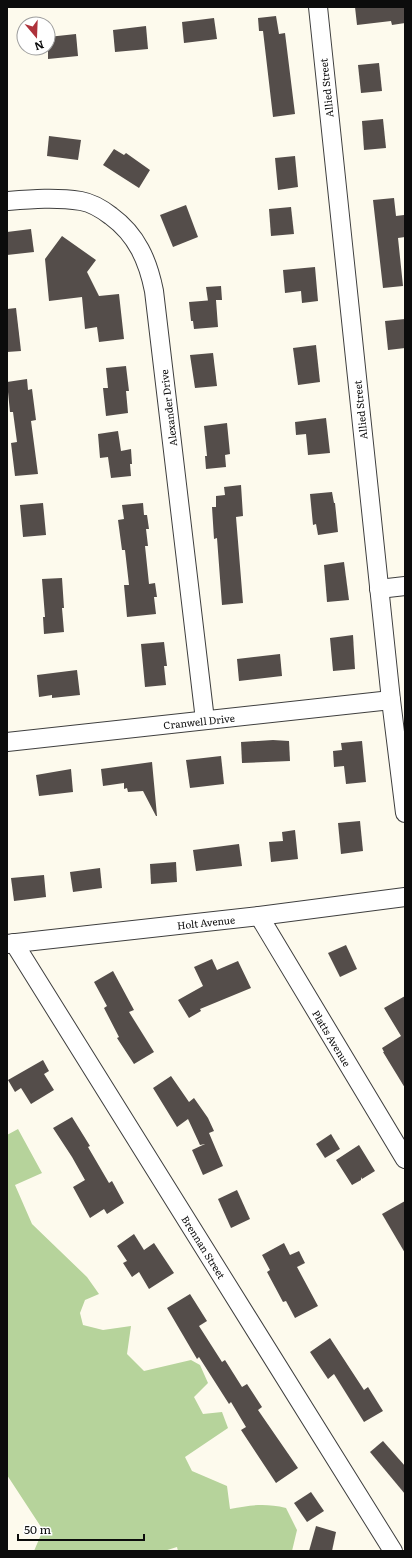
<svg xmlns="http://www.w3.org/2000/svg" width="412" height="1558" viewBox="0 0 412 1558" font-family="Literata,serif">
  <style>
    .forest { fill: #b6d39b }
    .building { fill: #544d4a }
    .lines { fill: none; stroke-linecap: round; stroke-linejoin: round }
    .minor-casing { stroke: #3f3f3f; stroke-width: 20 }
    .minor { stroke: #fff; stroke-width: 18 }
    .labels { text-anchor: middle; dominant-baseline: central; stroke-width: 4; stroke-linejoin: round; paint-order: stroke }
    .street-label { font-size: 10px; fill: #0c0c0c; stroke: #fff }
  </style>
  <rect width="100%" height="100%" fill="#fdfaed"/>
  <path class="forest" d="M18,1129L42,1173L15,1185L32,1224L87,1277L99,1294L85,1300L80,1313L83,1325L103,1330L131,1326L127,1354L144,1371L191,1360L200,1365L208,1383L194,1397L203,1414L222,1412L228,1428L185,1457L192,1471L227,1486L230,1509C251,1505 265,1503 286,1508L297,1530L292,1551H178L177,1547L164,1551H34L43,1530L7,1475V1135Z"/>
  <g class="building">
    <path d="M355,7H405V23L392,25L391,21L357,25Z"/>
    <path d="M276,16L279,34L285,33L295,114L273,117L263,31H259L258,18Z"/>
    <path d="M214,18L217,39L184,43L182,22Z"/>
    <path d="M146,26L148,49L115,52L113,30Z"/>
    <path d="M76,34L78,56L48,59V37Z"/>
    <path d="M379,63L382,91L361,93L358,65Z"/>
    <path d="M383,119L386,148L364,150L362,121Z"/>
    <path d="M49,136L81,140L78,160L47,156Z"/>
    <path d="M114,149L124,155L126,153L150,170L139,188L103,165Z"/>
    <path d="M295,156L298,187L278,190L275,158Z"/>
    <path d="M394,198L396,216L404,215L405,237L398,238L403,286L383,288L373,200Z"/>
    <path d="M186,205L198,237L173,247L160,215Z"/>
    <path d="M291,207L294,234L271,236L269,209Z"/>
    <path d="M31,229L34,252L7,255V232Z"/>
    <path d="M62,236L96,260L87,272L99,296L119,294L124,339L99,342L97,327L85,329L82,297L49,301L45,259Z"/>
    <path d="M315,267L318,301L302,303L301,291L285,293L283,270Z"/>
    <path d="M221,286L222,300H216L218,327L194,329L193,321H191L189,302L214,300L208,301L206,287Z"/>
    <path d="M16,308L21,351L7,352V309Z"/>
    <path d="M405,319V348L388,350L385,321Z"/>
    <path d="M316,345L320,382L298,385L293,348Z"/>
    <path d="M213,353L217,386L195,388L190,355Z"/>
    <path d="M126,366L129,391H126L128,413L106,416L103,388H108L106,368Z"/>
    <path d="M27,379L28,390L32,389L36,420L31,421L38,474L15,476L11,443L17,442L13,412H10L7,382Z"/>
    <path d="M326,418L330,453L308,455L306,434L296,435L295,422Z"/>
    <path d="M227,423L230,454L225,455L226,467L206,469L205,456H207L204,426Z"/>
    <path d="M118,431L121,451L131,449L132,464H130L131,476L111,478L108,457L100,458L98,434Z"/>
    <path d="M241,485L243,516L236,517L243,603L222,605L217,538L214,539L212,507H216V496L225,495L224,487Z"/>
    <path d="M332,492L334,503H335L338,532L318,535L316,524L313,525L310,494Z"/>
    <path d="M43,503L46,535L23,537L20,505Z"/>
    <path d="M143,503L144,515H147L149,529H146L148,546H145L149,584L155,583L157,597H154L156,614L127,617L124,585H129L125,550H122L118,520L124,519L122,505Z"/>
    <path d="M344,562L349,600L327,602L324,565Z"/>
    <path d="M62,578L64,608H62L64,632L44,634L43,617H45L42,579Z"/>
    <path d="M353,635L355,669L333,671L330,638Z"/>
    <path d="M164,642L167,666H164L166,685L145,687L141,644Z"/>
    <path d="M280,654L282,676L239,681L237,659Z"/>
    <path d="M77,670L80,695L52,698V695L39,697L37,675Z"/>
    <path d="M273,740L289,741L290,761L242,763L241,742Z"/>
    <path d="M362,741L366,782L346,784L344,766L334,767L333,751L342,750L341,743Z"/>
    <path d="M221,756L224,784L190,788L186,760Z"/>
    <path d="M152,762L157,816H156L143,791L128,792L127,788L124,789V783L103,786L101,769Z"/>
    <path d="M71,769L73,792L39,796L36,775Z"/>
    <path d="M360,821L363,851L341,854L338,823Z"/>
    <path d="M295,830L298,859L271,862L269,842L283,841L282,832Z"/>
    <path d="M239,844L242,866L196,871L193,850Z"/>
    <path d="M176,862L177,882L151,884L150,864Z"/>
    <path d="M100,868L102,888L73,892L70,872Z"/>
    <path d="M44,875L46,897L14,901L11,878Z"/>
    <path d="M346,945L357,969L340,977L328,953Z"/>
    <path d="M212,959L217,970L238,961L251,988L200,1009L201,1011L189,1018L178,1000L203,986L194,967Z"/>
    <path d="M113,971L134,1010L129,1012L154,1052L134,1064L117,1038L119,1037L104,1008L107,1006L94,982Z"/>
    <path d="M405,996V1088L383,1052H384L382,1048L401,1036L384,1008Z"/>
    <path d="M43,1060L49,1071L44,1074L54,1090L31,1104L21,1088L15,1092L8,1080Z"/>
    <path d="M171,1076L189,1102L194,1098L208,1118L214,1131L209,1133L223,1166L203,1175L192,1150L205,1144L200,1145L188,1119L177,1127L153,1088Z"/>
    <path d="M72,1117L90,1146L88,1147L109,1183L112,1181L124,1203L107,1214L104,1209L90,1218L73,1187L85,1180L72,1157L53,1128Z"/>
    <path d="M331,1134L340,1149L325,1158L316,1144Z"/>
    <path d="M359,1145L375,1171L362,1179L361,1177V1180L352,1185L336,1160Z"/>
    <path d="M237,1190L250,1219L231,1228L218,1199Z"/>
    <path d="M405,1201V1253L382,1214Z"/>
    <path d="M134,1234L144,1250L154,1243L174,1273L149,1289L139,1272L132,1277L123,1263L127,1261L117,1246Z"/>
    <path d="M284,1243L290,1255L299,1251L305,1263L297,1267L318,1306L295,1318L286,1301L283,1302L267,1272L270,1270L262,1255Z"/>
    <path d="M190,1294L207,1321L199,1326L222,1362L225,1360L242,1387L247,1384L262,1407L258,1410L298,1468L276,1483L241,1430L246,1427L231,1402L229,1404L199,1357L197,1359L167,1308Z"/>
    <path d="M330,1338L364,1390L368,1387L383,1411L364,1422L334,1374L328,1379L310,1352Z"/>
    <path d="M383,1441L405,1466V1494L370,1452Z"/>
    <path d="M311,1492L324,1511L307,1522L294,1503Z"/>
    <path d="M316,1526L336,1532L332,1551H309Z"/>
  </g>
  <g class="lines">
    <g class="minor-casing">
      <g id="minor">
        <path d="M318,7L391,700L405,813"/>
        <path d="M7,201C32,199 56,197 81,201C92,203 102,209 111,216C137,235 148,261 154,291L205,720"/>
        <path d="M379,589L405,586"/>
        <path d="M7,742L391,700"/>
        <path d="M259,916L405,1159"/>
        <path d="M14,943L393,1551"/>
        <path d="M7,944L259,916L405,897"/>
      </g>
    </g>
    <use href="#minor" class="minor"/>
  </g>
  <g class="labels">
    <g class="street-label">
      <text transform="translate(326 88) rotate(-96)">Allied Street</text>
      <text transform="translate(168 408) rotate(-97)">Alexander Drive</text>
      <text transform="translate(360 410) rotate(-96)">Allied Street</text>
      <text transform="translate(199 721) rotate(-6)">Cranwell Drive</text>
      <text transform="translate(206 922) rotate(-6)">Holt Avenue</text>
      <text transform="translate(332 1038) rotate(59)">Platts Avenue</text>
      <text transform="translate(204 1247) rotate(58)">Brennan Street</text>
    </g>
  </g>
  <rect width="412" height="1558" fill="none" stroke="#0c0c0c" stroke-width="16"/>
  <g transform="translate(36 36) rotate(161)"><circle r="19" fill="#ffffff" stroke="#9e9e9e"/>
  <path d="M0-3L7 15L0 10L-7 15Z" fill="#ae323b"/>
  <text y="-6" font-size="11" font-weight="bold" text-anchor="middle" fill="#0c0c0c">N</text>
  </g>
  <path d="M18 1534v6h126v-6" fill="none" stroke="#0c0c0c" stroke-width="2"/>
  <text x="24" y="1534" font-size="12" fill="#0c0c0c" stroke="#ffffff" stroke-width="3" paint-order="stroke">50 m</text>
</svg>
